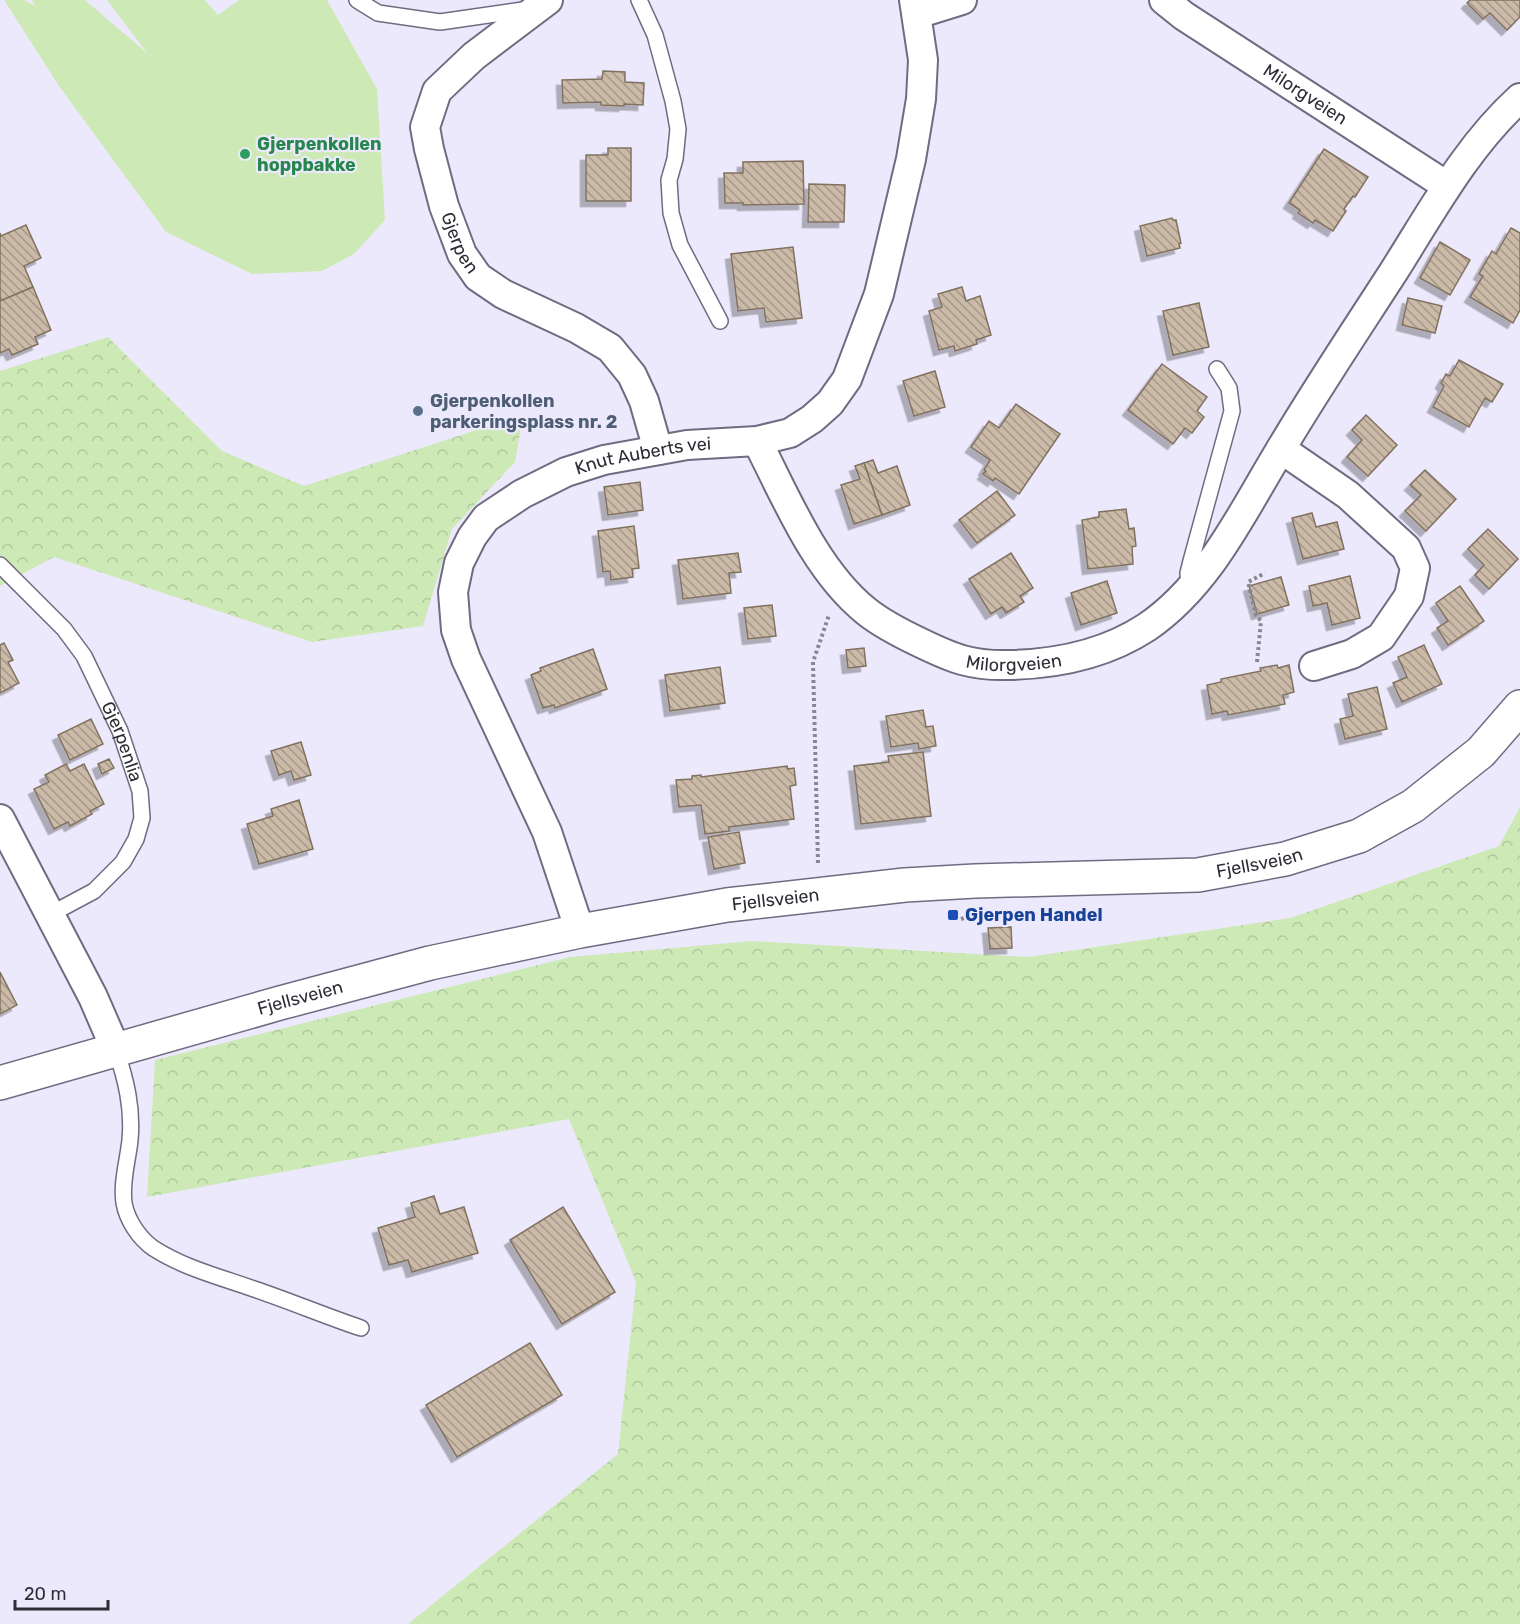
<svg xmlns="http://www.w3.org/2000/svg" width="1520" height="1624" viewBox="0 0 1520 1624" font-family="Rubik,sans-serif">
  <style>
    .forest { fill: url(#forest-crowns) }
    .garden { fill: #cde9b6 }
    .building { fill: url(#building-back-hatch); stroke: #817260; stroke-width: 1.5; filter: url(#shadow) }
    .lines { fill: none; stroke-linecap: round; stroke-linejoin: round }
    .lane-casing { stroke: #706b80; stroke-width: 18 }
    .street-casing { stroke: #706b80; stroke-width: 32 }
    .secondary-casing { stroke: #706b80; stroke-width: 36 }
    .path { stroke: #898694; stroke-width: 4; stroke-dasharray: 3 3; stroke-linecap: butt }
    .lane { stroke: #fff; stroke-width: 15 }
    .street { stroke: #fff; stroke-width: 28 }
    .secondary { stroke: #fff; stroke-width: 33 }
    .leisure-dot { fill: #2e9e5b; stroke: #ede9fc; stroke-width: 2 }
    .service-dot { fill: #5c6f8a; stroke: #ede9fc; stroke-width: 2 }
    .transit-dot { fill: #1a4fb4; stroke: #ede9fc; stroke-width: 2 }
    .labels { text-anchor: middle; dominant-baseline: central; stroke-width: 4.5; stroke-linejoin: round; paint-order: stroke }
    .street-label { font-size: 18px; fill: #2e2c35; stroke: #ede9fc }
    .leisure-label { font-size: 18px; font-weight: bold; fill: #27864d; stroke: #ede9fc; text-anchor: start }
    .service-label { font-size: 18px; font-weight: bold; fill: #4e5e75; stroke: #ede9fc; text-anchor: start }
    .transit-label { font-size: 18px; font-weight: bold; fill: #164399; stroke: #ede9fc; text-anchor: start }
  </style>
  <defs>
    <pattern id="forest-crowns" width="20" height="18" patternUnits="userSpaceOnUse" patternTransform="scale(1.5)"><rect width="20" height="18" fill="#cde9b6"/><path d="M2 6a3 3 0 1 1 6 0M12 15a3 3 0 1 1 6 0" fill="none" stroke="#b0c89d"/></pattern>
    <pattern id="building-back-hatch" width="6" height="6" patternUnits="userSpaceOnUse" patternTransform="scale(1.5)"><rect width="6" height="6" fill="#cbbaa7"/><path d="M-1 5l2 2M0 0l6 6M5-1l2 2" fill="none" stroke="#a59789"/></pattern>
    <filter id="shadow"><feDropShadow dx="-5.5" dy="5.5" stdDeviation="0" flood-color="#0004"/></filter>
  </defs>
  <rect width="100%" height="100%" fill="#ede9fc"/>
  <g class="forest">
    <path d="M108,337L222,451L304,486L523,415L515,462L452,529L423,626L312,642L54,557L0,586V371Z"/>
    <path d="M1520,807V1624H408L618,1454L636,1282L569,1119L147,1197L155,1060L570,957L753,941L1028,957L1290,918L1499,846Z"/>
  </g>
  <path class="garden" d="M4,0H24L35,6L32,0H85L148,54L107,0H205L218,15L239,0H327L377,89L385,220L354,254L322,271L252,274L166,232L59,86Z"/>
  <g class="building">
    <path d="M1470,0H1520V17L1507,30L1490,13L1483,19L1467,3Z"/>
    <path d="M603,71L625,72V82L644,83L643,105L624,104V106L601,105V102L563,103L562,80L602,79Z"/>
    <path d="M608,148H631V201H586V155H608Z"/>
    <path d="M1324,149L1368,177L1355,197L1353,196L1344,209L1346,211L1333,231L1315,220L1313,223L1298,213L1300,210L1289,203Z"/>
    <path d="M803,161L804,204L743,205V203H725L724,173H743V162Z"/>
    <path d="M809,184L845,185L844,222H808Z"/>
    <path d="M1172,218L1173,220H1176L1181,243L1179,244L1180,248L1147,256L1140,226Z"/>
    <path d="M26,225L41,258L24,266L33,287L0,301V233L1,236Z"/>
    <path d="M1511,228L1520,233V310L1513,323L1470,297L1483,276L1479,274L1492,251L1496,254Z"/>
    <path d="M1440,242L1470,260L1450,295L1420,278Z"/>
    <path d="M793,247L802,318L766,322L764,308L738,311L731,254Z"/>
    <path d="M33,287L51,330L35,337L38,344L12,355L9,349L0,353V301Z"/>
    <path d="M962,287L966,301L980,296L991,335L976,340L977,344L955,351L954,346L939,350L929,311L942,307L938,294Z"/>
    <path d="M1408,298L1442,306L1435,333L1402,325Z"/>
    <path d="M1199,303L1209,347L1173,355L1163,311Z"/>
    <path d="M1459,360L1503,384L1492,402L1485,398L1469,427L1433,407L1444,386L1441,383L1446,374L1450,376Z"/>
    <path d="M1162,364L1207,397L1197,411L1204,417L1192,433L1185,428L1173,444L1128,410Z"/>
    <path d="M935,371L945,407L914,416L903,381Z"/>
    <path d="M1016,404L1060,434L1019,494L995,478L993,481L983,474L986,471L984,470L990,460L971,447L989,421L999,428Z"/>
    <path d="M1366,415L1397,445L1368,476L1347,457L1362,440L1352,430Z"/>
    <path d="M873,460L878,473L897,466L910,505L882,515L864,463Z"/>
    <path d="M864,463L882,515L854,524L841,485L860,479L855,466Z"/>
    <path d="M1425,470L1456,499L1426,531L1405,511L1421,495L1410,485Z"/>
    <path d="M640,482L643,510L608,515L604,487Z"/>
    <path d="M997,491L1015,515L977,543L959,520Z"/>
    <path d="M1126,509L1129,529L1134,528L1136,546L1132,547L1133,564L1088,569L1082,520L1099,517V512Z"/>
    <path d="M1312,513L1316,527L1337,522L1344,549L1303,559L1292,518Z"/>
    <path d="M634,526L639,568L632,569L633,577L611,580L610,571L603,572L598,531Z"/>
    <path d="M1488,529L1518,559L1489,589L1475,575L1484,565L1468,549Z"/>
    <path d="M738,553L741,572L729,573L731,593L683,599L678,560Z"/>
    <path d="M1011,553L1033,588L1020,596L1024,602L1006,613L1002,607L991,614L969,579Z"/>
    <path d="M1350,576L1360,618L1332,625L1327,603L1313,606L1309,586Z"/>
    <path d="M1281,577L1289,605L1257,614L1249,586Z"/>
    <path d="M1107,581L1117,613L1081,625L1071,593Z"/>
    <path d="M1460,586L1484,621L1448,645L1437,628L1448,621L1436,603Z"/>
    <path d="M772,605L776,636L748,639L744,608Z"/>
    <path d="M4,643L13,660L8,662L19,683L0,693V645Z"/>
    <path d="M1424,645L1442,684L1402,702L1393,683L1407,677L1398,657Z"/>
    <path d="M864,648L866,666L848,668L846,650Z"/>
    <path d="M593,649L607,689L555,708L554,705L543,708L531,675L541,671L540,668Z"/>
    <path d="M1277,665L1278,668L1289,665L1294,692L1283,695L1285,704L1228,715L1227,711L1212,714L1207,685L1221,682V679L1261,671L1260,668Z"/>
    <path d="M720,667L725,703L670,711L665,675Z"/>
    <path d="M1377,687L1387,729L1345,739L1340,719L1353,716L1348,694Z"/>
    <path d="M923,710L926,727L933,726L936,746L919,749L918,743L891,747L886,716Z"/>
    <path d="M91,719L103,744L70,760L58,735Z"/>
    <path d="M301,742L311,775L294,780L291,771L279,775L271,751Z"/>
    <path d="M923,752L931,816L861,824L854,766L889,762L888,756Z"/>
    <path d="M109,759L114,768L102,774L98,764Z"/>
    <path d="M66,764L70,771L84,764L104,804L90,811L92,814L70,826L68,822L54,829L34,789L49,782L45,775Z"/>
    <path d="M787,766L788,769L794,768L796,785L790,786L794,819L729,827V831L705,834L701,805L679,807L676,780L692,779V776L701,775V777Z"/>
    <path d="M299,800L313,849L259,864L247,824L273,816L271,809Z"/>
    <path d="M739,832L745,863L714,869L708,837Z"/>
    <path d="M1011,927L1012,948L990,949L988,928Z"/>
    <path d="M0,972L17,1005L0,1014Z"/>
    <path d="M434,1196L440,1214L464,1207L478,1253L412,1272L408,1260L389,1265L378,1228L415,1217L411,1203Z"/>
    <path d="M563,1207L615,1292L562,1324L510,1240Z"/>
    <path d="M530,1343L562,1395L457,1457L426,1405Z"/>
  </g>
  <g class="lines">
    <g class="lane-casing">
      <g id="lane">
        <path d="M357,0L378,13L440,22L530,9"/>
        <path d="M639,0L655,35L673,101L678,129L675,159L669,180L671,213L680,245L720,321"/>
        <path id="s1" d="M0,565L64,629L84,656L120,731L140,791L142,818L136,839L123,862L94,891L51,914"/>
        <path d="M1189,587L1188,573L1191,561L1232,411L1229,388L1217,369"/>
        <path d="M116,1050C126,1080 133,1108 130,1140C128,1160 121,1182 124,1203C127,1220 139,1238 153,1248C184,1268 220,1277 254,1289C290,1301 325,1316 361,1328"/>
      </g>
    </g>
    <g class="street-casing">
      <g id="street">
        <path id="s2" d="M548,0L474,56L437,91L425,127L429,149L444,206L462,254L478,277L503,294L576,328L610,348L632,375L644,401L658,450"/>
        <path id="s3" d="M1164,0L1184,16L1447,186"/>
        <path d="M917,14L962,0"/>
        <path id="s4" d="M757,441C786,497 815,570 866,611C882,624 902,634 921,643C954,659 972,666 1009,665C1058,664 1106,654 1147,627C1207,586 1240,517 1276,457C1313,394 1354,333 1394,271C1432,211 1467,146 1520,98"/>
        <path d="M1281,449L1348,495L1406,548L1415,568L1409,596L1381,637L1352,654L1314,666"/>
        <path d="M0,819L93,997L116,1050"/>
        <path id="s5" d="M580,931L547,832L466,659L456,630L453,592L459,563L472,537L486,518L522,494L566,472L604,460L687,445L757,441L790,433L812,419L830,403L847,379L879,294L911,159L921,99L923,60L914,0"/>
      </g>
    </g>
    <g class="secondary-casing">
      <g id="secondary">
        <path id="s6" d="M0,1083L280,1003L430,963L580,931L727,905L905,885L975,881L1198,875L1285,859L1359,836L1413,806L1481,752L1520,707"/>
      </g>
    </g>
    <g class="path">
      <path d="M1257,662L1261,621L1256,615L1248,582L1265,573"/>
      <path d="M818,863L813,662L829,615"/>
      <path d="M961,919L974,915"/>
    </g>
    <use href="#lane" class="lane"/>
    <use href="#street" class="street"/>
    <use href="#secondary" class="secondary"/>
  </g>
  <circle class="leisure-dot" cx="245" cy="154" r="6"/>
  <circle class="service-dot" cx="418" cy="411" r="6"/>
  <rect class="transit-dot" x="947" y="909" width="12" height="12" rx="3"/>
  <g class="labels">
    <g class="street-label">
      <text stroke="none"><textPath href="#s3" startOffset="170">Milorgveien</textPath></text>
      <text stroke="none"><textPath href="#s2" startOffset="303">Gjerpen</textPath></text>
      <text stroke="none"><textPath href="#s5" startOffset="618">Knut Auberts vei</textPath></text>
      <text stroke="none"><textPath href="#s4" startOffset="364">Milorgveien</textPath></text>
      <text stroke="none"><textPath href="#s1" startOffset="218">Gjerpenlia</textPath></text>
      <text stroke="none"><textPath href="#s6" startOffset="1284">Fjellsveien</textPath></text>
      <text stroke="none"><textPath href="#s6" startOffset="798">Fjellsveien</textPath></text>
      <text stroke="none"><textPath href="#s6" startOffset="312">Fjellsveien</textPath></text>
    </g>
    <g class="leisure-label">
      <text x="257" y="144">Gjerpenkollen<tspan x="257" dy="21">hoppbakke</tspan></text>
    </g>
    <g class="service-label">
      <text x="430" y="401">Gjerpenkollen<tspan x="430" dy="21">parkeringsplass nr. 2</tspan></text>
    </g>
    <g class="transit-label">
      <text x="965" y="915">Gjerpen Handel</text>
    </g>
  </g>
  <path d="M15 1600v9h93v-9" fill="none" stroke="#2e2c35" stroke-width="3"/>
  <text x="24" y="1600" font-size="18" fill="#2e2c35" stroke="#ede9fc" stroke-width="4.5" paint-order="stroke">20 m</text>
</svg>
